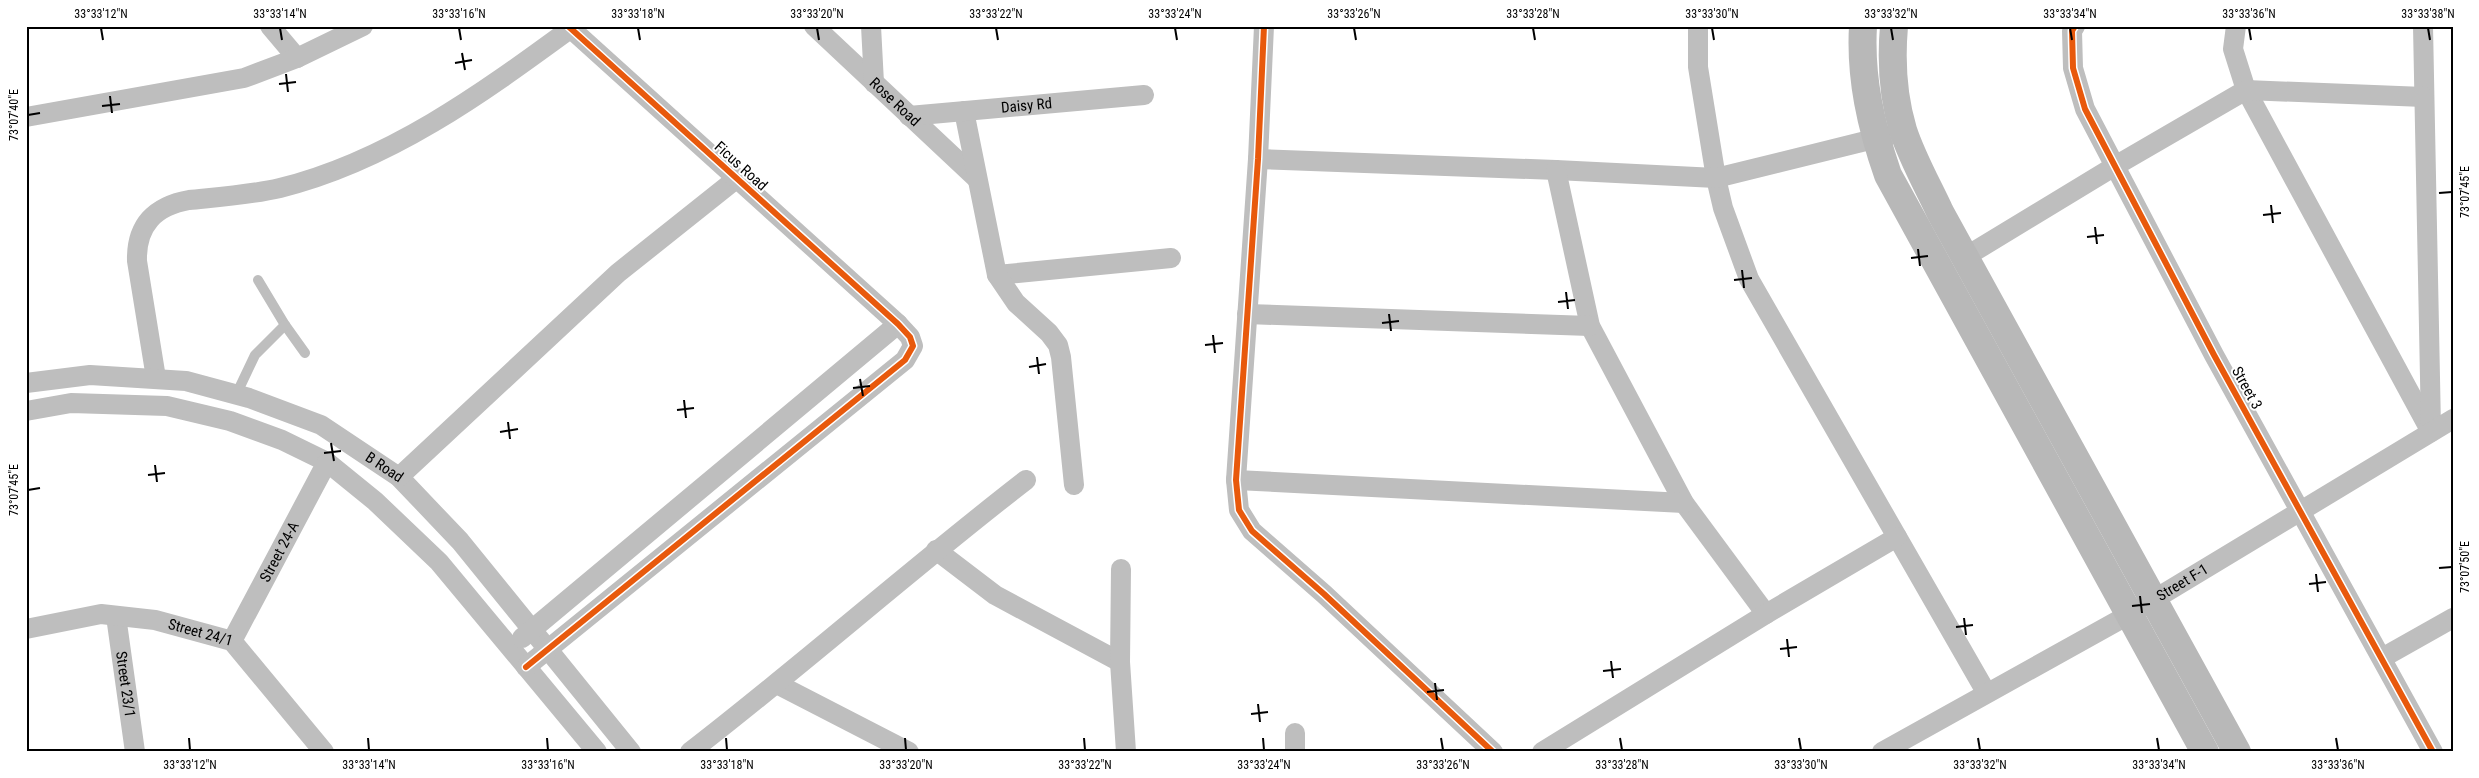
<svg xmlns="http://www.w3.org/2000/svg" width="2479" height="778" viewBox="0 0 2479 778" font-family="'Roboto Condensed',sans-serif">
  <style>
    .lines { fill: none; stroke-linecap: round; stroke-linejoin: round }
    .lane { stroke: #bebebe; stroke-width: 10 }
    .street { stroke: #bebebe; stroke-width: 20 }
    .secondary { stroke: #b8b8b8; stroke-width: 28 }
    .cycleway-casing { stroke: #fff; stroke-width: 9 }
    .cycleway { stroke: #e8590c; stroke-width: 6 }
    .ticks { fill: none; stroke: #000; stroke-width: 2 }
    .labels { text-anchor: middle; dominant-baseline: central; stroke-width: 4; stroke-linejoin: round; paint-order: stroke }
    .street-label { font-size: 15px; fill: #000; stroke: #fff }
    .neatline { fill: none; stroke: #000; stroke-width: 2 }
    .ticks-label { font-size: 12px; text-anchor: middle; fill: #000 }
  </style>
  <rect width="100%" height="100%" fill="#fff"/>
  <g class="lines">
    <g class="lane">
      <path d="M258,280L285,325L305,353"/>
      <path d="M236,395L255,355L285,325"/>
    </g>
    <g class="street">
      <path d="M270,26L297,58"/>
      <path id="s1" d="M814,26L976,178"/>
      <path d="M871,26L874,83"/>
      <path d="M1264,26L1258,159L1236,480L1239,510L1252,531L1324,594L1493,752"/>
      <path d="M1698,26V67L1716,178L1723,208L1749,279L1986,692"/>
      <path d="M2075,26L2072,31L2073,68L2085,109L2214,355L2433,752"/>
      <path d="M2236,26L2233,49L2246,90L2431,432"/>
      <path d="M2423,26L2431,428"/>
      <path d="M964,111L997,275L1171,258"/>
      <path id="s2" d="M909,116L1144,95"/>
      <path d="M26,117L244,78L297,58L363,26"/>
      <path d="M1258,159L1556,170L1716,178L1890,135"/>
      <path d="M1556,170L1590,326L1684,503L1766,614"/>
      <path d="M1965,257L2115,166L2246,90L2424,97"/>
      <path d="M997,275L1016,303L1049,333L1058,345L1061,357L1074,485"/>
      <path d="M1247,314L1590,326"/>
      <path d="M156,378L137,261C136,225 155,206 189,200C219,197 250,195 280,188C389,161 481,94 570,29"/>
      <path id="s3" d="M26,383L90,375L186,381L249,398L321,425L399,477L460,541L631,752"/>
      <path d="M26,411L71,403L167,406L230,421L282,440L327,462L375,501L439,562L597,752"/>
      <path d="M399,477L618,273L736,179"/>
      <path d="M1236,480L1684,503"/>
      <path d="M936,550L995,595L1120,662"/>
      <path d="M1121,569L1120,662L1126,752"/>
      <path id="s4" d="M116,616L135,752"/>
      <path id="s5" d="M26,629L101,614L155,620L232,641L324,752"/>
      <path d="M522,638L898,324"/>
      <path id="s6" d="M232,641L327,462"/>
      <path d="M2382,658L2453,618"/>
      <path d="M526,667L905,360L913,346L910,337L898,324L568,26"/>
      <path d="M777,684L909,752"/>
      <path d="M1295,733V752"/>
      <path d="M690,752C804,664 912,568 1026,480"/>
      <path d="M1542,752L1766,614L1897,537"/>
      <path id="s7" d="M1882,752L2130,614L2453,419"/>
    </g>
    <g class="secondary">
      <path d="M1863,26C1860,78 1871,126 1888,175L2205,752"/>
      <path d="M1894,26C1891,61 1893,97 1903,130C1912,158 1928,186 1940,212L2237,752"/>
    </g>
    <g class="cycleway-casing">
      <g id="cycleway">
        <path d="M1264,26L1258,159L1236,480L1239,510L1252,531L1324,594L1493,752"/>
        <path d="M2075,26L2072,31L2073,68L2085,109L2214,355L2433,752"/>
        <path d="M526,667L905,360L913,346L910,337L898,324L568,26"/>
      </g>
    </g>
    <use href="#cycleway" class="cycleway"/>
  </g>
  <path class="ticks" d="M101,28L103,40M280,28L282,40M459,28L461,40M638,28L640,40M817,28L819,40M996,28L998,40M1175,28L1177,40M1354,28L1356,40M1533,28L1535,40M1712,28L1714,40M1891,28L1893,40M2070,28L2072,40M2249,28L2251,40M2428,28L2430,40M462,53L465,70M455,63L472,60M286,74L288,92M279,84L296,82M110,96L112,113M102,106L120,104M28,115L40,113M2439,193L2452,192M2271,205L2273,223M2263,215L2281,213M2095,227L2097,244M2087,237L2104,235M1918,249L1920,266M1911,258L1928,256M1742,270L1744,288M1734,280L1752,278M1566,292L1568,309M1558,302L1575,300M1389,314L1391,331M1382,323L1399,321M1213,335L1215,353M1205,345L1223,343M1037,357L1039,374M1029,367L1046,364M860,379L863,396M853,388L870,386M684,400L686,418M677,410L694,408M508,422L510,439M500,432L518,429M331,443L334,461M324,453L341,451M155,465L157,482M148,475L165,473M28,490L40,488M2439,568L2452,567M2316,574L2318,592M2309,584L2326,582M2140,596L2142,613M2132,606L2150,604M1964,618L1966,635M1956,627L1973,625M1787,639L1789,657M1780,649L1797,647M1611,661L1613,678M1603,671L1621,669M1435,683L1437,700M1427,692L1444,690M1258,704L1260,722M1251,714L1268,712M189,738L190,750M368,738L369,750M547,738L548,750M726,738L727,750M905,738L906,750M1084,738L1085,750M1263,738L1264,750M1441,738L1443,750M1620,738L1622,750M1799,738L1801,750M1978,738L1980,750M2157,738L2159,750M2336,738L2338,750"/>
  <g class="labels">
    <g class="street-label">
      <text stroke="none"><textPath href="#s1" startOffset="111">Rose Road</textPath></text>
      <text stroke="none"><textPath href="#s2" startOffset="118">Daisy Rd</textPath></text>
      <text transform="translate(741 166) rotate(42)">Ficus Road</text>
      <text transform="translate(2247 388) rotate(61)">Street 3</text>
      <text stroke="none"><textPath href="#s3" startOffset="379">B Road</textPath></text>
      <text stroke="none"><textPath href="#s6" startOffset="101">Street 24-A</textPath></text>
      <text stroke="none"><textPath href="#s7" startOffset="345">Street F-1</textPath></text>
      <text stroke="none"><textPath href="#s5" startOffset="178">Street 24/1</textPath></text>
      <text stroke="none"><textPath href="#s4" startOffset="69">Street 23/1</textPath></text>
    </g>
  </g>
  <rect width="2479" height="778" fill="none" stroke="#ffffff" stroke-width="55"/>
  <rect x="28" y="28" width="2424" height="722" class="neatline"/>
  <g class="ticks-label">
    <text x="101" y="18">33°33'12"N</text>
    <text x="280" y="18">33°33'14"N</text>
    <text x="459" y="18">33°33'16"N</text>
    <text x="638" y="18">33°33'18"N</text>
    <text x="817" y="18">33°33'20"N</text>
    <text x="996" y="18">33°33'22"N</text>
    <text x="1175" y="18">33°33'24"N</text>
    <text x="1354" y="18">33°33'26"N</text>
    <text x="1533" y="18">33°33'28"N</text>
    <text x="1712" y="18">33°33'30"N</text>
    <text x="1891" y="18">33°33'32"N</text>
    <text x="2070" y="18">33°33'34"N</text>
    <text x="2249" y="18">33°33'36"N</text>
    <text x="2428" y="18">33°33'38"N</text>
    <text transform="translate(14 115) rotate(-90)" y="4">73°07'40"E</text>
    <text transform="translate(2465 192) rotate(-90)" y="4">73°07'45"E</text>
    <text transform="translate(14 490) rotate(-90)" y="4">73°07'45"E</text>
    <text transform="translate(2465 567) rotate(-90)" y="4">73°07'50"E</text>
    <text x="190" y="769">33°33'12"N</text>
    <text x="369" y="769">33°33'14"N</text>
    <text x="548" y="769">33°33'16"N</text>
    <text x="727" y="769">33°33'18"N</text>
    <text x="906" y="769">33°33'20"N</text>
    <text x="1085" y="769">33°33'22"N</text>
    <text x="1264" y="769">33°33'24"N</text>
    <text x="1443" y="769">33°33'26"N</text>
    <text x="1622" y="769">33°33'28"N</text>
    <text x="1801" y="769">33°33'30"N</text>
    <text x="1980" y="769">33°33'32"N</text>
    <text x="2159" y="769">33°33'34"N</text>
    <text x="2338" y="769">33°33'36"N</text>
  </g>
</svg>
